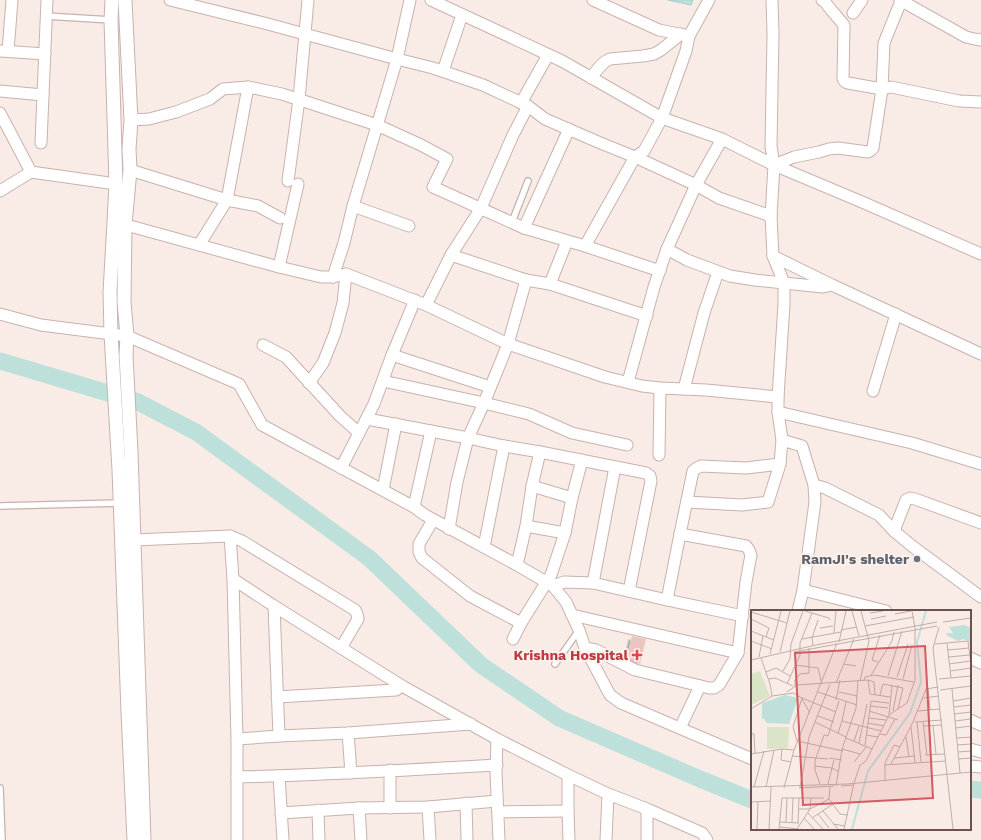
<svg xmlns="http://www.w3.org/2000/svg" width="981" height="840" viewBox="0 0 981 840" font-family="'Work Sans',sans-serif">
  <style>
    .water { fill: #bde0db; stroke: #a5d0ca }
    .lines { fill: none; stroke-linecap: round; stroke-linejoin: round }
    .river { stroke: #bde0db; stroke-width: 17 }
    .building { fill: #ebc6c1; filter: url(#shadow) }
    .service-casing { stroke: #c8b2ad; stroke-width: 8 }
    .minor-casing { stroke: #c8b2ad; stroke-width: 13 }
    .tertiary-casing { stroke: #c8b2ad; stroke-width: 15 }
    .service { stroke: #fff; stroke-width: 5.5 }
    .minor { stroke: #fff; stroke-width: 11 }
    .tertiary { stroke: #fff; stroke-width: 13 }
    .worship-dot { fill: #6b7280; stroke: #fcf1eb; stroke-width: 1.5 }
    .health-dot { fill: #e0444e; stroke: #fcf1eb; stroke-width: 1.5 }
    .labels { text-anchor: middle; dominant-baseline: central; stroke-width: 4; stroke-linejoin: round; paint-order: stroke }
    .worship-label { font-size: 14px; font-weight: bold; fill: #5b616d; stroke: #fcf1eb; text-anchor: end }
    .health-label { font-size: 14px; font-weight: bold; fill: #be3a42; stroke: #fcf1eb; text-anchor: end }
    .inset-river { fill: none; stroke: #bde0db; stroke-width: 2 }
    .inset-road { fill: none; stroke: #c1aea9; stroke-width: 1 }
    .view { fill: #d35b62; fill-opacity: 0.15; stroke: #d35b62; stroke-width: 2 }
    .inset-edge { fill: none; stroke: #6e514e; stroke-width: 2 }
  </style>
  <defs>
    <filter id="shadow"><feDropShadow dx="-3.5" dy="3.5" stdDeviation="0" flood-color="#0004"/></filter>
  </defs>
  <rect width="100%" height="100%" fill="#f9ece6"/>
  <path class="water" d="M668,0H693L691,5Z"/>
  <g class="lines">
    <g class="river">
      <path d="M0,361L138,402L196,432L369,558L481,665L559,718L700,779L752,800"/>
      <path d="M970,789L981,790"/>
    </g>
  </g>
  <path class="building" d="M632,636L646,639L640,664L627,658Z"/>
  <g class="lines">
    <g class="service-casing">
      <g id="service">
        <path d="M46,16L111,20"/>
        <path d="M512,222L528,181"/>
        <path d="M0,506L120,503"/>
        <path d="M555,664L579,630"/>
        <path d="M0,788L2,840"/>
      </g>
    </g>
    <g class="minor-casing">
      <g id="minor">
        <path d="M170,0L264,23L397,59L433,68L483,85L528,106L545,119L598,142L635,157L696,185L719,198L771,216"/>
        <path d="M431,0L562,61L662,118L722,139L774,165L862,202L981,254"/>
        <path d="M593,0L659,30L689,36L709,0"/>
        <path d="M822,0L825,2L832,11L844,25L843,79L845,82L848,83L882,89L891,87L896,88L959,101L981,102"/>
        <path d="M900,0L966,37L979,40L981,39"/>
        <path d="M853,13L862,0"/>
        <path d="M1,51L45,54"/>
        <path d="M8,51L12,0"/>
        <path d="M443,71L462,15"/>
        <path d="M591,78C596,71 602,62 610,59L643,56L654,54L661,50L681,34"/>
        <path d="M0,91L43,95"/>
        <path d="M521,103L548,55"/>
        <path d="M0,113L31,172L116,184"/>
        <path d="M131,120L149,119L176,112L210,99L223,89L248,87L282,94L377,125L421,145L447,159L433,187L524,228L585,246L660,271"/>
        <path d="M41,143L47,0"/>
        <path d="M774,165L794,157L819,152L829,149L838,148L868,152L871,150L873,148L882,89L884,43L901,1"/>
        <path d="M130,170L227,200L258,206L280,218"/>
        <path d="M288,181L299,99L308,0"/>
        <path d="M0,191L31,172"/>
        <path d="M353,206L409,226"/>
        <path d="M119,223L279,267L321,277H333L346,274L426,305L508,344L605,377L642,386L660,388L706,390L778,397"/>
        <path d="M524,228L569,129"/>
        <path d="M199,245L227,200L248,87"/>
        <path d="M585,246L635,157L644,151L662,118L686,51L689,36"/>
        <path d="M667,249L687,260L730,276L755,280L823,287L832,285"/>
        <path d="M451,255L526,280"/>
        <path d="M773,256L832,285L981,354"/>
        <path d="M279,267L298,184"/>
        <path d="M333,277L344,243L353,206L397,59L410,0"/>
        <path d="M550,284L567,241"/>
        <path d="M426,305L451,255L481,208L513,135L528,106"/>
        <path d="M0,314L41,325L127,336L239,384L262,425L414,507L425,515L517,565L553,586L566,602L579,630L585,648L610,695L621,703L752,759"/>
        <path d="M263,345L286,357L340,416L359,433"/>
        <path d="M392,355L490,387"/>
        <path d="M383,381L484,403L529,414L572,433L627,445"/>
        <path d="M628,382L654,287L667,249L696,185L722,139"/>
        <path d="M309,383L323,363L335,333L343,303L346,274"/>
        <path d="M684,389L704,313L718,272"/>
        <path d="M873,391L896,314"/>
        <path d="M778,412L912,443L981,464"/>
        <path d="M367,419L468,438L504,446L540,452L646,473L650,476L651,481L629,591"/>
        <path d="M782,440L802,446L814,485L815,502L803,590L798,611"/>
        <path d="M659,455L660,388"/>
        <path d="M341,468L374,404L392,355L415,300"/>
        <path d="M814,485L825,488L879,515L894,531L912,546L981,597"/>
        <path d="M532,486L572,498"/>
        <path d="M383,490L396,424"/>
        <path d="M687,502L742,505L768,502L780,464L782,440L778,412V397L784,304V283L773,256L771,216L774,165L771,146L773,34L772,0"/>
        <path d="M414,507L431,431"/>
        <path d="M433,520L419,544V552L422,558L470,596L521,623"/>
        <path d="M526,526L565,533"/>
        <path d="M449,529L457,482L468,438L484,403L508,344L526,280L550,284L647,316"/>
        <path d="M894,531L906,500L910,498L915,499L981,523"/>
        <path d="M230,536L233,579L237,739V840"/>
        <path d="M134,540L230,536L242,541L355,610L357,614L358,619L341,648"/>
        <path d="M484,547L504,446"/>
        <path d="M517,565L526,526L532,486L540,452"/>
        <path d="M233,579L274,606L402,686L497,739L568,775L608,794L647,809L702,833L707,840"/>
        <path d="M593,583L615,467"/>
        <path d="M553,586L564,582L593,583L667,600L743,616"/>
        <path d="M803,590L886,611"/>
        <path d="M667,600L680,534L693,471L697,468L701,466L746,468L780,464"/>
        <path d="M274,606L279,736"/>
        <path d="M572,615L738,653"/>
        <path d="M513,639L521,623L551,575L565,533L572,498L582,460"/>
        <path d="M585,648L596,650L635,670L709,688H714L719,685L738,653L746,582L751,555L749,550L746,546L680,534"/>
        <path d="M970,658L981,663"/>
        <path d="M277,697L396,690L402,686"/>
        <path d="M970,720L981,725"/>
        <path d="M680,728L700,686"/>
        <path d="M348,733L351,773"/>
        <path d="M237,739L279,736L348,733L471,724"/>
        <path d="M497,739L496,773L499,840"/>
        <path d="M970,749L981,752"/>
        <path d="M970,766L981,767"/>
        <path d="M568,775V811L569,840"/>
        <path d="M279,776L283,840"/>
        <path d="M237,777C324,775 410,770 497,765"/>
        <path d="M466,803L467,840"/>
        <path d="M428,807L430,840"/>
        <path d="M359,808L361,840"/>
        <path d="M390,808V770"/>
        <path d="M647,809V840"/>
        <path d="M318,810L319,840"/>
        <path d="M498,812L568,811"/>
        <path d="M281,813L359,808L428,807L497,801"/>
        <path d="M606,840L608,794"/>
      </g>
    </g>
    <g class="tertiary-casing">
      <g id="tertiary">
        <path d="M112,0L111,20L116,184L114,222L110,292L111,334L119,470L128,712L134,840"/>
        <path d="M125,0L131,120L129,149L130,170L125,225L124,302L127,336L126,355L131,452L144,840"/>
      </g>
    </g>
    <use href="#service" class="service"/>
    <use href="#minor" class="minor"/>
    <use href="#tertiary" class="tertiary"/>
  </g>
  <circle class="worship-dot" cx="917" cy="559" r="4"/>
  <path class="health-dot" d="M635 649h4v4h4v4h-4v4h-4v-4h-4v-4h4z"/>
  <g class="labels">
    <g class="worship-label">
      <text x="909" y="559">RamJI's shelter</text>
    </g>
    <g class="health-label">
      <text x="628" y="655">Krishna Hospital</text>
    </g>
  </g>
  <g transform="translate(751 610)">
    <rect width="220" height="220" fill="#f9ece6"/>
    <path d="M9,61L19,86L0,95V64ZM16,117H38L37,138L16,139Z" fill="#dbe4c6"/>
    <path d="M213,15L220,18V43L218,31L212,29L207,31L195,25L196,23H202L198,17ZM34,85L47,88L38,114L15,113L14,109H11V93Z" fill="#bde0db"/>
    <path class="inset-river" d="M101,219L117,161L159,103L170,72L166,32L175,1"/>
    <path class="inset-road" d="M54,1L78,8L79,10M101,1L108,26M0,2L36,13M119,3L132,1M144,4L160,1M0,9L18,18L15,27M120,9L135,6M192,12L220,8M114,16L163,7M188,17L182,38L202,219M69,18L82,16M90,20L106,17M0,21L23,30M83,23L85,1M51,29L90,22M0,31L21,39M88,32L95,1M196,33L200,68M184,34L217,31L220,55M62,35L61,28L67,10M197,40L218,38M29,42L39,1M43,42L186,16M19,44L30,1M8,47L12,26M197,47L219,45M10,48L19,74L21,86M0,50L65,35L186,12M127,52L121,50L129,25M93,54L105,56M198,54L219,51M44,55L67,58L71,74M32,61L39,49L40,34L52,1M199,61L220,58M15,62L25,58L39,66M120,65L141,31L143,22M137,66L151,21M146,67L157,34M18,69L24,68L42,76M152,69L161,35M188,69L220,66M113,70L114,67L123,65L163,72M117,70L119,84L139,87M109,71L118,31L110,1M85,73L103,29M36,74L49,45V33L61,3M44,76V70L49,64L58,63V38M177,78L179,100M201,79L209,163M189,80L220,76M36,82L46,75L117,70L123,72L124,85M67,82L106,95M88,82L106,86M129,85L132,74L152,78L147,99M51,88L85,102M172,88L188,86M51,89L59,103M85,90L89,70M202,91L220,88M95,92L91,111L130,121M119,96L137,98M203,97L220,95M0,99L21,86L42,83L51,88L42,117L46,131L92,141M118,101L147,110M142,101L147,75M167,101L189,99M203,104L220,102M138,105L141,75M67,106L83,112M117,108L135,110M204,111L220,109M64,112L95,127M164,112L191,110M166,112L170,152M172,112L176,145M117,113L133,116M182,115L185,144M173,116L191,115M160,117L164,153M205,118L220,116M87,123L91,111M0,124H3L4,143M129,124L135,125L144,109M115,125L127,127M155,127L158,147M95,128L121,139M206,128L220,127M103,131L108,116M108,133L116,94M114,135L120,91L138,93M206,135L220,134M31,139L30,150L40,152M91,139L109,144M207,142L220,141M0,144L31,139L43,140M174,145L194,144M41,146L77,149M78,148L91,150M143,148L164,146M208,149L220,148M103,152L116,136M140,154L162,112L175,79L187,77M133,155L195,151M63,156L81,158L88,162M134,170V153L143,135L149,137M69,174L64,160V151L73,125L77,126L88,91M77,174L83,150M85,176L91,139L105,98L107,71M90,176L103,175M0,177L97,174L220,162M3,177L13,141M15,177L23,140M33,178L43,140L86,33M48,178L83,176M49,178L58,127L79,74M78,189L89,204L97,205M0,192L20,191M48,199H59L60,188M72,201L87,219M57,203L72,219M67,204L78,218M53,208L63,219M61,208L82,194M29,212L48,213M35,212L36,188M41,212L42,188M47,213L48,188M82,214L94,216M29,217L47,219M6,219L7,192M18,219L20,177M28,219L31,188H73M46,219L59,199L78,189L79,176M93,219L103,173L109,155L115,151L138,105L156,93L164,70V18L161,1"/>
    <path class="view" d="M174,36L182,188L52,195L44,43Z"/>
    <rect width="220" height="220" class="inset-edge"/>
  </g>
</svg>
